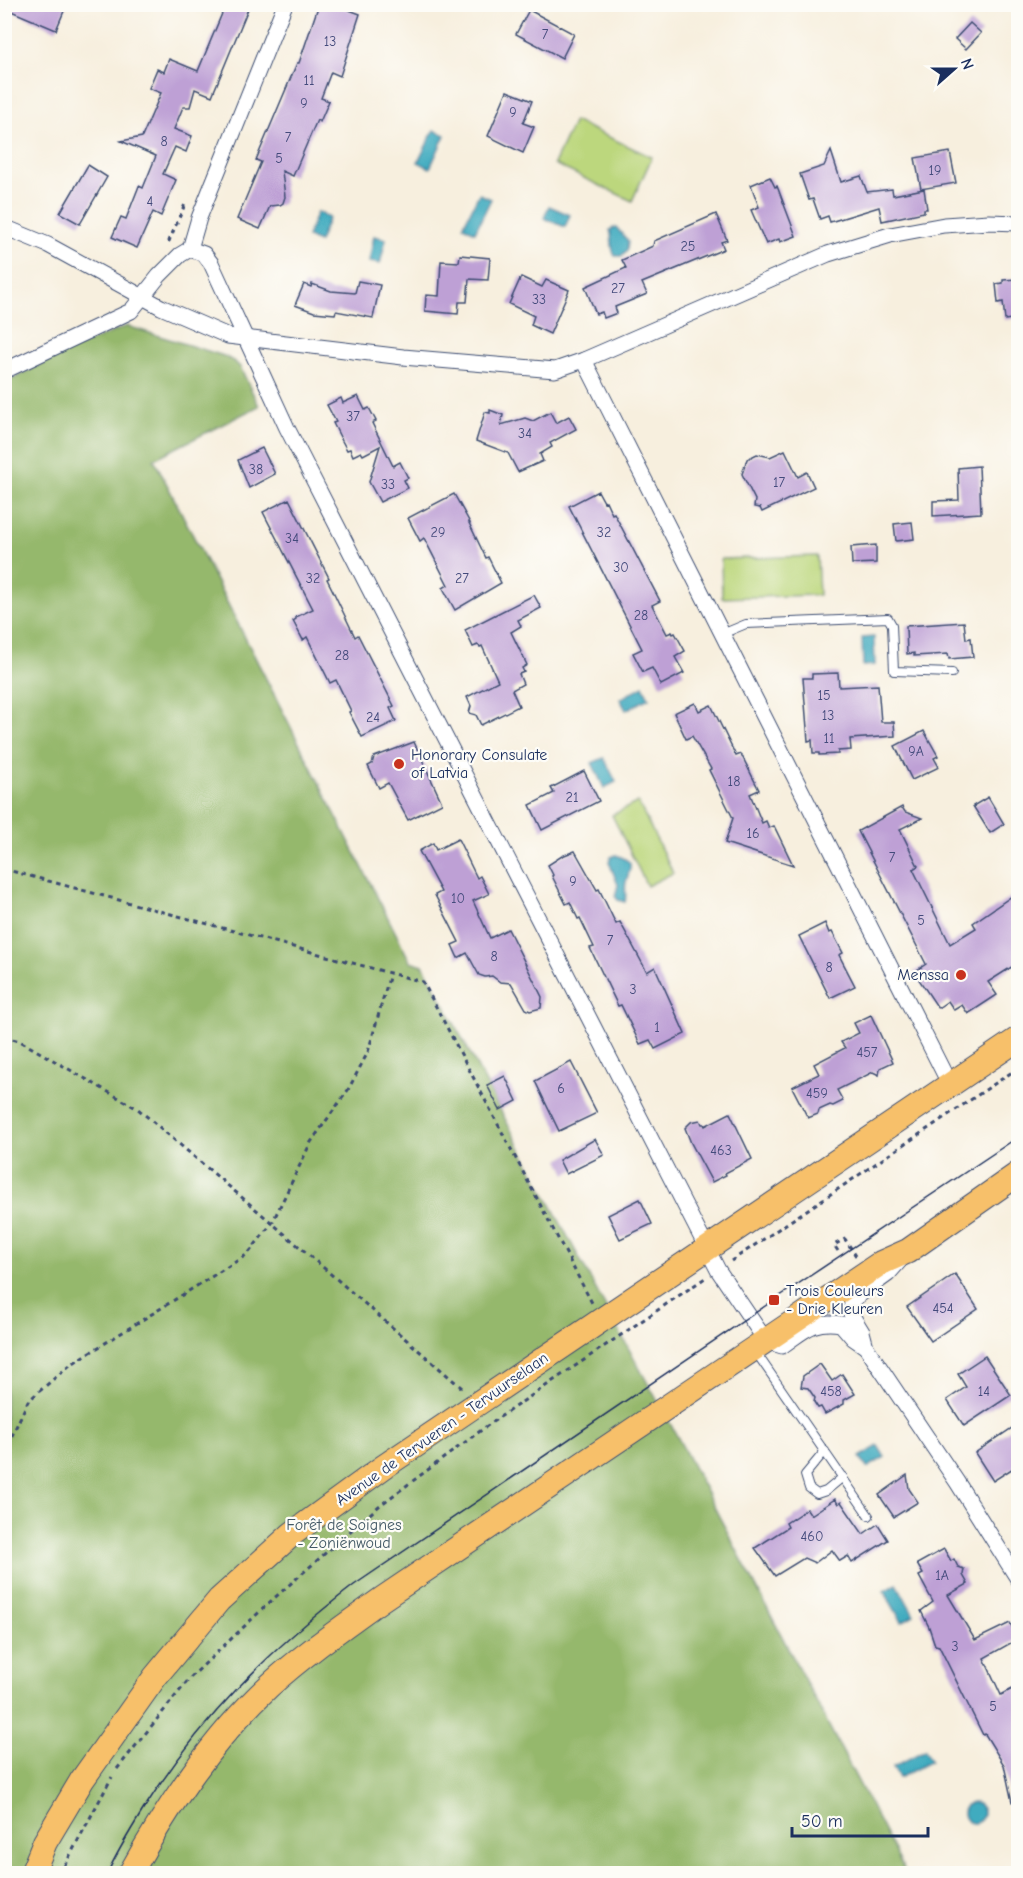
<svg xmlns="http://www.w3.org/2000/svg" width="1023" height="1878" viewBox="0 0 1023 1878" font-family="'Comic Neue',sans-serif">
  <style>
    .green { fill: #bcd77d; stroke: #6c836e; stroke-width: 1.5 }
    .forest { fill: #95b86c; stroke: #587465; stroke-width: 1.5 }
    .water { fill: #40abbf; stroke: #2e6d8e; stroke-width: 1.5 }
    .building { fill: #bea0d5 }
    .lines { fill: none; stroke-linecap: round; stroke-linejoin: round }
    .service-casing { stroke: #3c4c71; stroke-width: 10 }
    .minor-casing { stroke: #3c4c71; stroke-width: 17 }
    .primary-casing { stroke: #3c4c71; stroke-width: 26 }
    .path { stroke: #3c4c71; stroke-width: 3; stroke-dasharray: 4.5 4.5; stroke-linecap: butt }
    .service { stroke: #fff; stroke-width: 8 }
    .minor { stroke: #fff; stroke-width: 15 }
    .primary { stroke: #f7c06b; stroke-width: 24 }
    .tram { stroke: #1b2f5e; stroke-width: 1.5 }
    .poi-dot { fill: #c8321e; stroke: #fdfcf7; stroke-width: 2 }
    .labels { text-anchor: middle; dominant-baseline: central; stroke-width: 4.5; stroke-linejoin: round; paint-order: stroke }
    .number-label { font-size: 14px; fill: #444b7c }
    .poi-label { font-size: 16px; fill: #1b2f5e; stroke: #fdfcf7; text-anchor: start }
    .street-label { font-size: 16px; fill: #1b2f5e; stroke: #fdfcf7 }
    .park-label { font-size: 16px; fill: #435966; stroke: #fdfcf7 }
  </style>
  <rect width="100%" height="100%" fill="#fdfcf7"/>
  <filter id="ink" filterUnits="userSpaceOnUse"><feTurbulence type="fractalNoise" baseFrequency=".0167" numOctaves="2"/><feDisplacementMap in="SourceGraphic" scale="12" xChannelSelector="R" yChannelSelector="G"/><feConvolveMatrix kernelMatrix="1 2 1 2 8 2 1 2 1" color-interpolation-filters="sRGB"/></filter>
  <filter id="wash" filterUnits="userSpaceOnUse"><feTurbulence type="fractalNoise" baseFrequency=".008" numOctaves="4" result="noise"/><feDisplacementMap in="SourceGraphic" scale="24" xChannelSelector="R" yChannelSelector="G"/><feGaussianBlur stdDeviation="1.35" result="paint"/><feColorMatrix in="noise" values="0 0 0 0 0 0 0 0 0 0 0 0 0 0 0 0 0 1.4 0 .05"/><feComposite in="paint" operator="in"/></filter>
  <g filter="url(#wash)">
    <rect width="100%" height="100%" fill="#f7efde"/>
    <g class="green">
      <path d="M574,121L652,157L632,201L554,164Z"/>
      <path d="M817,556L819,595L722,598L721,559Z"/>
      <path d="M638,802L673,873L647,886L612,815Z"/>
    </g>
    <path class="forest" d="M127,326L224,356L235,362L240,367L259,406L154,459L410,961L423,965L599,1295L677,1436L906,1873L5,1874V383L60,354Z"/>
    <g class="water">
      <path d="M434,130L445,135L430,168L418,162Z"/>
      <path d="M479,194L491,199L475,232L463,226Z"/>
      <path d="M549,206L570,215L565,227L544,218Z"/>
      <path d="M317,212L329,217L319,242L307,237Z"/>
      <path d="M616,227L628,241L627,250L622,256H615C610,248 613,239 610,230Z"/>
      <path d="M374,236L386,239L380,264L369,262Z"/>
      <path d="M874,637L875,665L863,666L862,638Z"/>
      <path d="M643,686L649,698L626,710L620,699Z"/>
      <path d="M604,758L616,782L604,788L592,763Z"/>
      <path d="M616,855C637,862 630,867 626,882C624,889 627,895 625,902L618,900L615,896L618,885L609,862L611,857Z"/>
      <path d="M878,1446L885,1457L867,1468L860,1457Z"/>
      <path d="M897,1584L914,1615L902,1622L884,1591Z"/>
      <path d="M925,1750L931,1761L899,1778L893,1767Z"/>
      <circle cx="973" cy="1813" r="10"/>
    </g>
    <g id="blocks">
      <g class="building">
        <path d="M4,4H67L56,30L4,8Z"/>
        <path d="M226,4H250L212,96L195,89L190,107H183L174,129L192,136L186,152L175,147L163,174L176,180L161,216L153,212L137,248L112,237L121,217L126,219L139,186L143,188L156,156L121,141L142,137L161,93L149,88L157,69L164,72L169,59L198,71Z"/>
        <path d="M319,4H333L360,14L340,76L331,72L321,98L329,101L320,122L317,120L293,176L282,171L285,197L283,203L280,205L270,206L260,229L237,219L261,162L256,160L297,63H299Z"/>
        <path d="M529,10L574,34L562,58L516,34Z"/>
        <path d="M970,23L981,33L966,49L955,39Z"/>
        <path d="M507,91L532,101L523,123L534,127L523,153L488,136Z"/>
        <path d="M831,151L841,182L861,176L867,192L892,189L893,195L924,189L927,209H924V212L882,221L879,207L830,222L828,216L820,219L813,199L809,200L800,174L824,166Z"/>
        <path d="M950,152L956,183L921,189L915,158Z"/>
        <path d="M88,165L107,177L80,224L60,213Z"/>
        <path d="M770,177L775,187L777,186L796,236L780,242L779,239L766,244L751,210L759,207L751,185Z"/>
        <path d="M716,214L727,240L721,242L724,249L642,283L647,294L615,307L617,313L604,318L602,312L596,314L585,287L626,268L622,260L653,246L654,241Z"/>
        <path d="M460,255L490,258L488,280L469,279L467,302H459L458,314L425,311L426,295L439,296L441,261L459,262Z"/>
        <path d="M521,277L542,287L546,280L569,290L550,334L531,325L534,316L509,304Z"/>
        <path d="M1018,279V318L1005,320L1003,302L998,303L996,284L1003,283V280Z"/>
        <path d="M358,281L380,285L373,318L336,311L335,314L314,312L295,305L304,284L311,287L312,284L331,291L355,293Z"/>
        <path d="M358,396L365,410L369,408L376,421L372,423L393,466L400,462L408,478L404,480L408,488L380,502L369,482L380,446L363,455L361,452L353,456L350,449L347,450L341,439L333,423L336,422L327,405L341,398L343,403Z"/>
        <path d="M490,410L503,415L501,425L525,418L533,421L550,412L556,423L569,416L576,429L550,443L552,447L540,454L543,461L518,472L508,453L476,441L485,412L490,413Z"/>
        <path d="M262,448L275,474L249,488L238,460Z"/>
        <path d="M785,450L798,477L807,472L814,487L762,512L760,508L754,507L755,500L742,474L747,459L757,454L770,457Z"/>
        <path d="M979,466L981,513L933,516V501L959,500L958,468Z"/>
        <path d="M598,491L604,502L606,501L612,514L614,513L660,601L652,605L667,634L672,632L673,634L675,633L685,651L675,657L684,673L661,685L652,668L643,672L633,653L642,649L569,506Z"/>
        <path d="M454,494L470,523H469L486,558L488,557L501,583L455,610L443,588L448,585L424,538L420,541L408,518Z"/>
        <path d="M289,499L329,578L327,579L332,589L355,637L358,635L394,706L390,708L396,721L362,737L349,712L351,711L336,680L330,683L307,637L303,640L293,621L296,619V617L313,609L263,512Z"/>
        <path d="M912,522L914,539L896,541L894,524Z"/>
        <path d="M876,545V563L852,564L851,547Z"/>
        <path d="M534,595L541,608L518,620L521,626L511,632L527,665L522,668L524,672L519,674L523,684L512,690L519,706L481,725L476,715L469,713L471,706L467,697L498,681L482,646L480,647L478,645L473,647L465,630Z"/>
        <path d="M964,622L966,639L971,638L973,657L949,659L948,654L914,656V653L907,654L906,626Z"/>
        <path d="M838,673L839,687L878,685L881,722H894L895,736L850,739L851,750L838,751V754L819,755V753H813L812,740L808,741L803,678H812V674Z"/>
        <path d="M695,703L699,711L711,705L736,756L741,754L759,790L750,794L762,823L766,821L769,828L774,826L793,865L725,843L733,818L709,770L711,769L692,736L686,739L674,713Z"/>
        <path d="M924,731L938,756L934,758L939,767L912,780L895,746Z"/>
        <path d="M414,742L442,803L408,820L388,783L379,788L368,766L372,764L374,757Z"/>
        <path d="M584,771L599,801L542,830L530,805L554,793L551,788Z"/>
        <path d="M988,797L1004,824L990,833L973,806Z"/>
        <path d="M902,807L905,812L922,818L900,829L918,866L913,869L950,944L976,928L973,923L1018,892V963L988,982L997,995L968,1014L962,1005L954,1010L948,1001L938,1008L914,972L926,964L858,831Z"/>
        <path d="M458,839L477,878L480,876L489,894L473,901L490,938L508,929L542,997L541,1008L530,1011L526,1009L511,983L500,982L492,976L485,977L479,975L467,953L458,958L452,945L459,942L435,895L441,892L419,851L433,843L436,850Z"/>
        <path d="M575,851L597,890L599,889L616,924L620,922L647,972L655,967L685,1034L655,1049L650,1040L640,1044L621,1005L618,1006L590,948L594,947L580,918L578,919L570,902L566,904L552,876L553,875L548,865L562,856Z"/>
        <path d="M825,923L829,933L832,932L843,953L839,955L855,986L830,998L799,936Z"/>
        <path d="M871,1015L893,1062L880,1068L879,1075L873,1072L837,1090L843,1101L833,1106L830,1105L819,1110L818,1114L808,1118L792,1087L819,1074L814,1064L845,1048L841,1042L859,1033L854,1023Z"/>
        <path d="M571,1062L597,1113L559,1131L535,1081Z"/>
        <path d="M505,1076L517,1101L500,1110L487,1085Z"/>
        <path d="M730,1113L752,1159L725,1173L726,1175L712,1182L691,1143L685,1128L691,1122L700,1120L702,1124H704L705,1126Z"/>
        <path d="M595,1139L604,1155L566,1174L559,1160Z"/>
        <path d="M640,1199L652,1224L620,1239L608,1215Z"/>
        <path d="M955,1274L978,1309L931,1341L907,1307Z"/>
        <path d="M985,1356L1011,1395L964,1426L947,1400L966,1387L958,1374Z"/>
        <path d="M820,1364L832,1381L842,1374L855,1394L844,1400V1404L825,1414L821,1407L818,1408L814,1402L815,1398L808,1388L801,1387L803,1376Z"/>
        <path d="M1018,1424V1465L993,1481L975,1453Z"/>
        <path d="M907,1475L909,1489L918,1502L894,1517L879,1495Z"/>
        <path d="M835,1499L838,1504L841,1502L863,1534L878,1524L888,1540L852,1563L848,1556L840,1561L832,1550L815,1563L804,1558L775,1576L755,1548L788,1527L786,1523L807,1509L811,1515Z"/>
        <path d="M944,1549L951,1561L954,1559L958,1567L964,1569L963,1575L968,1584L948,1595L975,1640L1010,1623L1018,1639L984,1658L1001,1695L1018,1686V1801L1012,1802L1004,1765L985,1734L983,1735L939,1646L935,1645L929,1627L921,1611L933,1602L919,1576L923,1574L917,1564Z"/>
      </g>
    </g>
  </g>
  <g filter="url(#ink)">
    <use href="#blocks" fill-opacity="0" stroke="#3c4c71" stroke-width="1.5"/>
    <g class="lines">
      <g class="service-casing">
        <g id="service">
          <path d="M722,634L746,624L888,618L892,625L894,671L952,673"/>
          <path d="M755,1351L869,1516"/>
          <path d="M825,1451L805,1475L809,1488L817,1494L826,1491L843,1477"/>
        </g>
      </g>
      <g class="minor-casing">
        <g id="minor">
          <path d="M4,227L48,245L161,307L228,336L403,357L555,370L584,360L828,254L890,235L944,225L989,222L1018,223"/>
          <path d="M190,249L199,218L285,4"/>
          <path d="M584,360L950,1085"/>
          <path d="M4,371L131,311L159,276L180,255L190,249L204,254L211,263L287,428L718,1270L766,1341L782,1346C804,1331 813,1319 841,1324L853,1338L866,1347"/>
          <path d="M903,1257L888,1274L852,1300L851,1314L862,1332L866,1347L957,1482L1018,1579"/>
        </g>
      </g>
      <g class="primary-casing">
        <g id="primary">
          <path d="M32,1874L45,1842L82,1780L155,1677L219,1600L292,1534L382,1468L1018,1039"/>
          <path d="M130,1874C168,1806 212,1739 269,1686C304,1654 343,1627 382,1599L881,1263L908,1251L1018,1174"/>
        </g>
      </g>
      <g class="path">
        <path d="M170,242L169,241L186,202"/>
        <path d="M4,869L423,982L592,1303"/>
        <path d="M4,1037L20,1041L138,1109L272,1223L462,1388"/>
        <path d="M838,1251L834,1245L845,1239L856,1256"/>
        <path d="M731,1261L1018,1068"/>
        <path d="M4,1453L28,1401L70,1365L248,1254L272,1223L311,1142L348,1090L368,1052L390,974"/>
        <path d="M117,1769L190,1678L272,1600L379,1506L491,1423L705,1278"/>
        <path d="M60,1874L112,1777"/>
      </g>
      <use href="#service" class="service"/>
      <use href="#minor" class="minor"/>
      <use href="#primary" class="primary"/>
      <path class="tram" d="M107,1874C117,1852 130,1831 143,1810C202,1717 267,1652 354,1585L774,1300L1018,1137"/>
    </g>
  </g>
  <g class="poi-dot">
    <circle cx="399" cy="764" r="6"/>
    <circle cx="961" cy="975" r="6"/>
    <rect x="768" y="1294" width="12" height="12" rx="3"/>
  </g>
  <g class="labels">
    <g class="number-label">
      <text x="545" y="34">7</text>
      <text x="330" y="41">13</text>
      <text x="309" y="80">11</text>
      <text x="304" y="103">9</text>
      <text x="513" y="112">9</text>
      <text x="288" y="137">7</text>
      <text x="164" y="141">8</text>
      <text x="279" y="158">5</text>
      <text x="935" y="170">19</text>
      <text x="150" y="201">4</text>
      <text x="688" y="246">25</text>
      <text x="618" y="288">27</text>
      <text x="539" y="299">33</text>
      <text x="353" y="416">37</text>
      <text x="525" y="433">34</text>
      <text x="256" y="469">38</text>
      <text x="779" y="482">17</text>
      <text x="388" y="484">33</text>
      <text x="438" y="532">29</text>
      <text x="604" y="532">32</text>
      <text x="292" y="538">34</text>
      <text x="621" y="567">30</text>
      <text x="313" y="578">32</text>
      <text x="462" y="578">27</text>
      <text x="641" y="615">28</text>
      <text x="342" y="655">28</text>
      <text x="824" y="695">15</text>
      <text x="828" y="715">13</text>
      <text x="373" y="717">24</text>
      <text x="829" y="738">11</text>
      <text x="916" y="751">9A</text>
      <text x="734" y="781">18</text>
      <text x="572" y="797">21</text>
      <text x="753" y="833">16</text>
      <text x="892" y="857">7</text>
      <text x="573" y="881">9</text>
      <text x="458" y="898">10</text>
      <text x="921" y="920">5</text>
      <text x="610" y="940">7</text>
      <text x="494" y="956">8</text>
      <text x="829" y="967">8</text>
      <text x="633" y="989">3</text>
      <text x="657" y="1027">1</text>
      <text x="867" y="1052">457</text>
      <text x="561" y="1088">6</text>
      <text x="817" y="1093">459</text>
      <text x="721" y="1150">463</text>
      <text x="943" y="1308">454</text>
      <text x="831" y="1391">458</text>
      <text x="984" y="1391">14</text>
      <text x="812" y="1536">460</text>
      <text x="942" y="1575">1A</text>
      <text x="955" y="1646">3</text>
      <text x="993" y="1706">5</text>
    </g>
    <g class="poi-label">
      <text x="411" y="755">Honorary Consulate<tspan x="411" dy="18">of Latvia</tspan></text>
      <text x="949" y="975" text-anchor="end">Menssa</text>
      <text x="786" y="1291">Trois Couleurs<tspan x="786" dy="18">- Drie Kleuren</tspan></text>
    </g>
    <g class="street-label">
      <text transform="translate(442 1429) rotate(-35)">Avenue de Tervueren - Tervuurselaan</text>
    </g>
    <g class="park-label">
      <text x="344" y="1525">Forêt de Soignes<tspan x="344" dy="18">- Zoniënwoud</tspan></text>
    </g>
  </g>
  <rect width="1023" height="1878" fill="none" stroke="#fdfcf7" stroke-width="24"/>
  <g transform="translate(954 69) rotate(69)" stroke="#fdfcf7" stroke-width="4.5" paint-order="stroke">
  <path d="M0-4.5L10 22L0 15L-10 22Z" fill="#1b2f5e"/>
  <text y="-9" font-size="16" font-weight="bold" text-anchor="middle" fill="#1b2f5e">N</text>
  </g>
  <path d="M792 1827v9h136v-9" fill="none" stroke="#1b2f5e" stroke-width="3"/>
  <text x="801" y="1827" font-size="18" fill="#1b2f5e" stroke="#fdfcf7" stroke-width="4.5" paint-order="stroke">50 m</text>
</svg>
